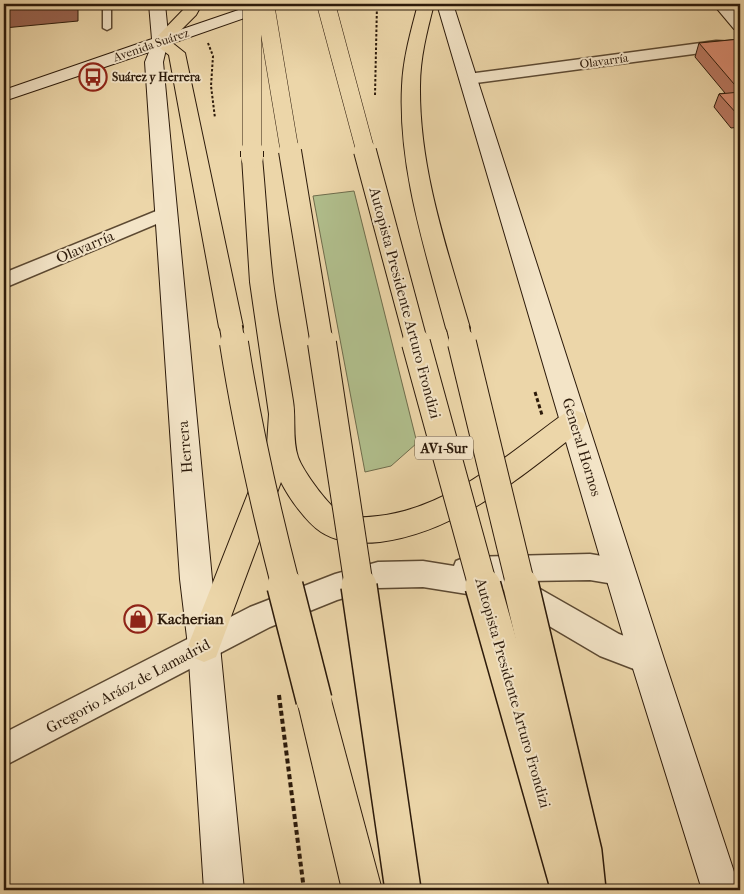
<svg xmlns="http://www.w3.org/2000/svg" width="744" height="894" viewBox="0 0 744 894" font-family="'IM FELL French Canon',serif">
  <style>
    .green { fill: #b1bf8d; stroke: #6e6c4c }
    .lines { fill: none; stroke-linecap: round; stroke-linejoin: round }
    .lane-casing { stroke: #5c4932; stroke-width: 3 }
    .street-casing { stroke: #5c4932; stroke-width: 3 }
    .secondary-casing { stroke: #2c1a0a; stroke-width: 2 }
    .highway-casing { stroke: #2c1a0a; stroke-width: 2 }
    .path-far2 { stroke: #2c1a0a; stroke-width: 2; stroke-dasharray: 2.5 2; stroke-linecap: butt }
    .path-far1 { stroke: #2c1a0a; stroke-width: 3; stroke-dasharray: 4 2.5; stroke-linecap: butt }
    .path { stroke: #2c1a0a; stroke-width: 4; stroke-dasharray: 5 3; stroke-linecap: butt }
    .lane { fill: #f3e4c7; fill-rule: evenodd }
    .street { fill: #f3e4c7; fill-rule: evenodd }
    .secondary { fill: #f3e4c7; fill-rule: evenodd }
    .highway { fill: #ecd6a9; fill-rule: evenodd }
    .highway-bridge-far3-casing { stroke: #2c1a0a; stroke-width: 19; stroke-linecap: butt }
    .highway-bridge-far2-casing { stroke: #2c1a0a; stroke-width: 24; stroke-linecap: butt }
    .highway-bridge-far1-casing { stroke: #2c1a0a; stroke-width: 30; stroke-linecap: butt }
    .highway-bridge-casing { stroke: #2c1a0a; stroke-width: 38; stroke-linecap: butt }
    .highway-bridge-far3 { stroke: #ecd6a9; stroke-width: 18 }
    .highway-bridge-far2 { stroke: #ecd6a9; stroke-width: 22 }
    .highway-bridge-far1 { stroke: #ecd6a9; stroke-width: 28 }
    .highway-bridge { stroke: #ecd6a9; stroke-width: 35 }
    .wall { fill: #bb7962; stroke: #2c1a0a }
    .shaded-wall { fill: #996350; stroke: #2c1a0a }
    .building { fill: #da8d72; stroke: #2c1a0a }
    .labels { text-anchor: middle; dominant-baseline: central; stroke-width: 4; stroke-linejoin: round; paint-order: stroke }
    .far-street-label { font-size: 12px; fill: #2c1a0a; stroke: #f3e4c7 }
    .far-poi-label { font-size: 12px; font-weight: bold; fill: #2c1a0a; stroke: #f3e4c7; text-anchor: start }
    .shield { fill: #f3e4c7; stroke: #685743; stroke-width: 1 }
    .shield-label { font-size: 14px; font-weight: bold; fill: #2c1a0a }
    .street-label { font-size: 15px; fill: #2c1a0a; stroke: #f3e4c7 }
    .poi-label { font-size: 15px; font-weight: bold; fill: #2c1a0a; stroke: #f3e4c7; text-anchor: start }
  </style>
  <rect width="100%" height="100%" fill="#ecd6a9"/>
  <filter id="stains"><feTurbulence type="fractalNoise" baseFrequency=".004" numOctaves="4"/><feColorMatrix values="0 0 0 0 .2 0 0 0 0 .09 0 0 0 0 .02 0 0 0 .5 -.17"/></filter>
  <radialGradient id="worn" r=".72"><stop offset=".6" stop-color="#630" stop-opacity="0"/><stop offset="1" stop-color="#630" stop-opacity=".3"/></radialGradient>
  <path class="green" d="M354,191L417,443L391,466L365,472L313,196Z"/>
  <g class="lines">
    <g class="lane-casing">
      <path id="lane" d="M103,4H111V28L107,30L103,28Z"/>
    </g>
    <g class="street-casing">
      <g id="street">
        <path d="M716,41L740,42V50L716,51L468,84L462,82L460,79L462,76L468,74Z"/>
        <path d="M166,207L173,209L176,213L173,217L4,288V273Z"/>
        <path d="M590,554L620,559L630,563L634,572L630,581L620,585L590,580L526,581L619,634L658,648L662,659L658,670L647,674L600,656L505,600L423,587L378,588L337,600L270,627L4,766V733L250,607L335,574L378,562L423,561L454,566L456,561L466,557Z"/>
      </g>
    </g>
    <g class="secondary-casing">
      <g id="secondary">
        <path d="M149,4H165L168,34L256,4H278L276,7L167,45L163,62L212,579L220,646L244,890H204L188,646L180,579L145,62L149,52L4,101V90L152,39Z"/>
        <path d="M437,4H453L664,659L740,890H702L630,659Z"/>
        <path d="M713,4H729L740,16V31L734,29Z"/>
      </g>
    </g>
    <g class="highway-casing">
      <g id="highway">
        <path d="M186,4H202L196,15L170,41L185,53L243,327L240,333L231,336L222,333L219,327L169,55L152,42L183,10Z"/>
        <path d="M418,4H434C427,31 420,58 420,86C419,169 447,249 470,328L467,334L458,337L449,334L446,328C425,249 398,168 402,86C403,58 411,31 418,4Z"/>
        <path d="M252,151L259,153L262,157C266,198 268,240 273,281C278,321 287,361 293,401C296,419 292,439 298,457C303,471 330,509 344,515C354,519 368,517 378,516C450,508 508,454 565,413L574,410L583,413L587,421L583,429C522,475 459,532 380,542C361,544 338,543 321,532C306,522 289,498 281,482L216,657L204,662L192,657L188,646L267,445L269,414L250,282L242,157L245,153Z"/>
        <path d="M314,683L326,688L331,700L382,890H342L297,700L302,688Z"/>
      </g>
    </g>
    <g class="path-far2">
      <path d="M208,43L213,56L211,86L215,118"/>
      <path d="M375,95L377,4"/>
    </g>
    <path class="path-far1" d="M535,392L542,415"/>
    <path class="path" d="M279,695L304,890"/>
    <use href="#lane" class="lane"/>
    <use href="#street" class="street"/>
    <use href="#secondary" class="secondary"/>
    <use href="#highway" class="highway"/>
    <g class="highway-bridge-far3-casing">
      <g id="highway-bridge-far3">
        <path d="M265,4L290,153"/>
        <path d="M326,4L366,153"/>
        <path d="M252,8V153"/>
      </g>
    </g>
    <g class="highway-bridge-far2-casing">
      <g id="highway-bridge-far2">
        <path d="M252,151V157"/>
        <path d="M290,151L322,345"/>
        <path d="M365,151L417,345"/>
        <path d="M231,327L234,345"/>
        <path d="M458,328L462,345"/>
      </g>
    </g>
    <g class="highway-bridge-far1-casing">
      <g id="highway-bridge-far1">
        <path d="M234,343C247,426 265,506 286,587"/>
        <path d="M322,343L359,587"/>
        <path d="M416,343L483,587"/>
        <path d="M462,343L521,587"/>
      </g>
    </g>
    <g class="highway-bridge-casing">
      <g id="highway-bridge">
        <path d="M285,586L314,700"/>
        <path d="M359,586L403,890"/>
        <path d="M483,586L569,890"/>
        <path d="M521,586L584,852L588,890"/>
      </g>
    </g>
    <use href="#highway-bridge-far3" class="highway-bridge-far3"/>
    <use href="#highway-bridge-far2" class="highway-bridge-far2"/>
    <use href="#highway-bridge-far1" class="highway-bridge-far1"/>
    <use href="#highway-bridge" class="highway-bridge"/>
  </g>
  <path class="wall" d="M740,39V127L731,128L714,107L719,94L725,93L695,57L699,43Z"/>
  <path class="shaded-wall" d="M44,4H78V21L4,28V8Z"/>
  <g class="building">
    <path d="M4,4H44L4,8Z"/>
    <path d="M740,39V91L699,43Z"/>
    <path d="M740,92V114H737L719,94Z"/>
  </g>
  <defs>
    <g id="bus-ring" transform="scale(1.4375)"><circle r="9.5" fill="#f3e4c7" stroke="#8f2418" stroke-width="1.5"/><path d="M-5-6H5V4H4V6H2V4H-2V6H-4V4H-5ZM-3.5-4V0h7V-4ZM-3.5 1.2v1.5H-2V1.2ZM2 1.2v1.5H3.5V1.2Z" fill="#8f2418"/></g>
    <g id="shop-ring" transform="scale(1.4375)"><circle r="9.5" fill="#f3e4c7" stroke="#8f2418" stroke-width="1.5"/><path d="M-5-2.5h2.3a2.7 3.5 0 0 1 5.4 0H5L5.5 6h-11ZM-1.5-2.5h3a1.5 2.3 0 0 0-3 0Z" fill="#8f2418"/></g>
  </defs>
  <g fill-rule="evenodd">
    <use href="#bus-ring" x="93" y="77"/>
    <use href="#shop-ring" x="138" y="619"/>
  </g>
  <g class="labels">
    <g class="far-street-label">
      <text transform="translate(151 45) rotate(-19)">Avenida Suárez</text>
      <text transform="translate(604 61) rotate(-8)">Olavarría</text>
    </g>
    <g class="far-poi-label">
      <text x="112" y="77">Suárez y Herrera</text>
    </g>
    <rect class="shield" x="415" y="436.5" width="58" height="23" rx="4"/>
    <g class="shield-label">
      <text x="444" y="448">AV1-Sur</text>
    </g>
    <g class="street-label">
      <text transform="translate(85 247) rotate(-23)">Olavarría</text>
      <text transform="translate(405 303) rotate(75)">Autopista Presidente Arturo Frondizi</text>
      <text transform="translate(185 447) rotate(-95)">Herrera</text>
      <text transform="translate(582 447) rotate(73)">General Hornos</text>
      <text transform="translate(128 686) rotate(-28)">Gregorio Aráoz de Lamadrid</text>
      <text transform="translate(513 693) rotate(74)">Autopista Presidente Arturo Frondizi</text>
    </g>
    <g class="poi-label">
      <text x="157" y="619">Kacherian</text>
    </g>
  </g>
  <rect width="744" height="894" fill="none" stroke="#ecd6a9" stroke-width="20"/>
  <rect x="5" y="5" width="734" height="884" fill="none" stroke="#2c1a0a" stroke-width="2.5"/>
  <rect x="10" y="10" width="724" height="874" fill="none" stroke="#2c1a0a"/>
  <rect width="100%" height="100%" filter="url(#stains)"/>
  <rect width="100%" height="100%" fill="url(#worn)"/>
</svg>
